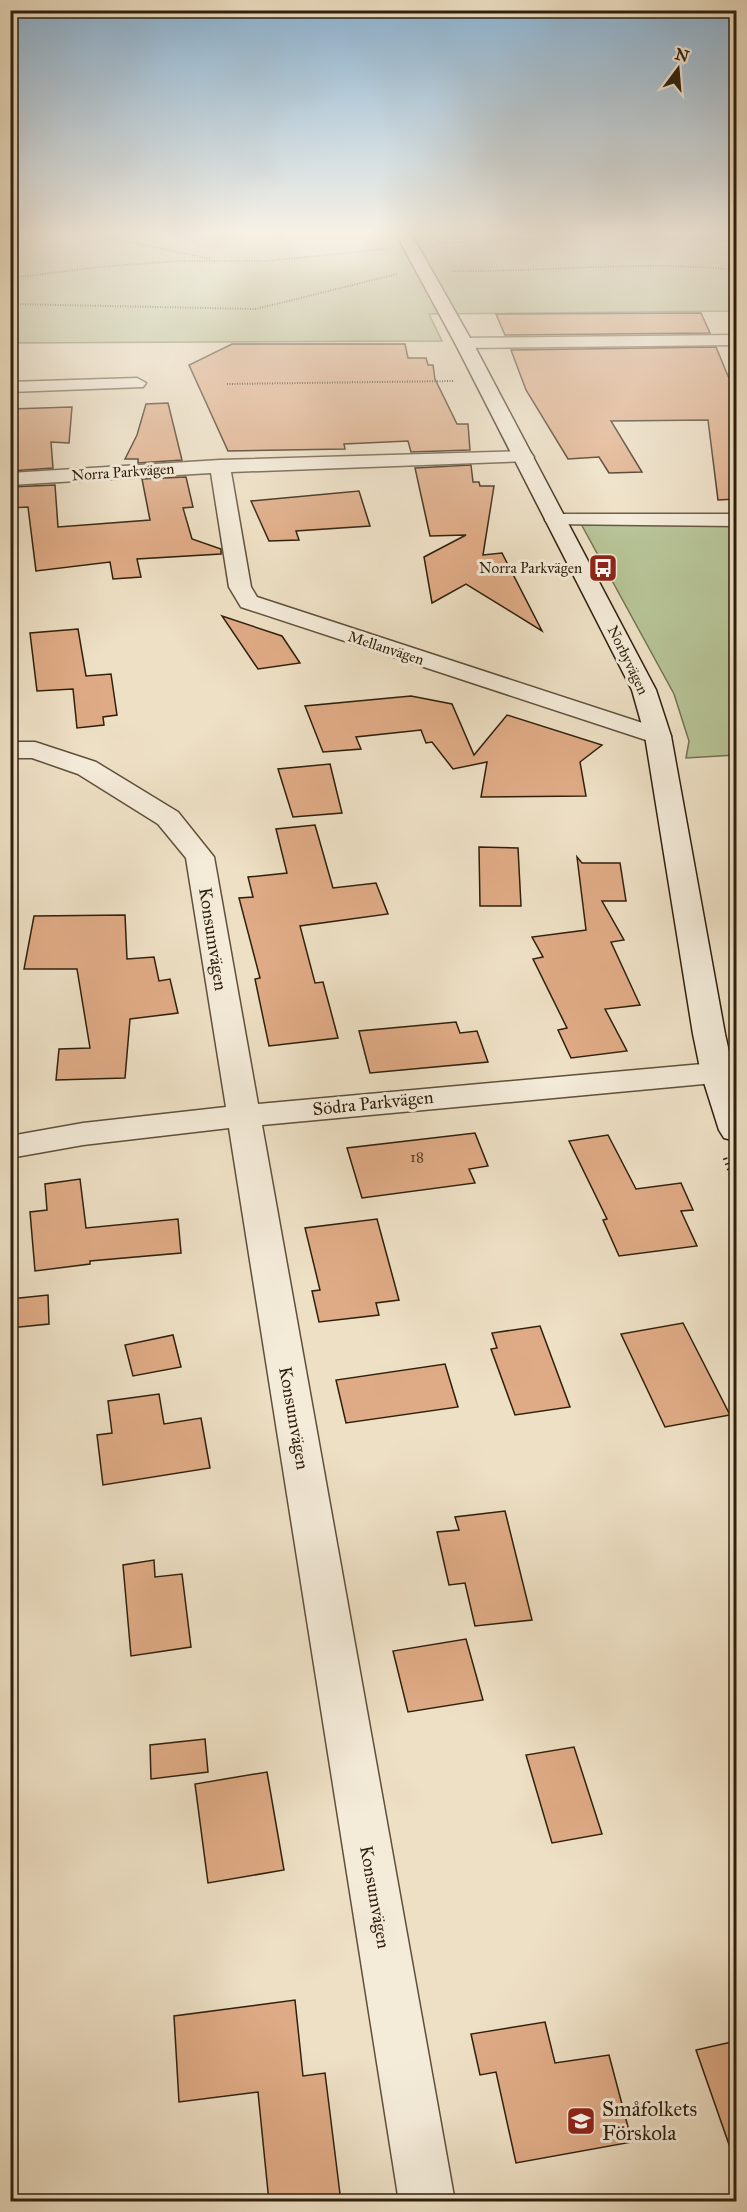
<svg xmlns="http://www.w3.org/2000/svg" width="747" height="2212" viewBox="0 0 747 2212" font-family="'IM FELL Great Primer',serif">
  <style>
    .green { fill: #b6c396; stroke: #727251; stroke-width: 1.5 }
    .building { fill: #dfab86; stroke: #2f200c; stroke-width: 1.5 }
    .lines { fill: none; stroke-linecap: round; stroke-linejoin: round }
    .street-casing { stroke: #5f503a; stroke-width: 3 }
    .secondary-casing { stroke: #2f200c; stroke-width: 3 }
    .path-far1 { stroke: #2f200c; stroke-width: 2; stroke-dasharray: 1 1.5; stroke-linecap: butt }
    .path { stroke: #2f200c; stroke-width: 4.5; stroke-dasharray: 1.5 4; stroke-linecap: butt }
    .street { fill: #f4ebd9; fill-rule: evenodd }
    .secondary { fill: #f4ebd9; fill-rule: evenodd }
    .labels { text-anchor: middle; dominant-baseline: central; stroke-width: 6; stroke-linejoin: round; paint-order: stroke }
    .far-street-label { font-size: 15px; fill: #2f200c; stroke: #f4ebd9 }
    .far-poi-label { font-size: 15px; fill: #2f200c; stroke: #f4ebd9; text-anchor: end }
    .number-label { font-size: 15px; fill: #5b432a }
    .street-label { font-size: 18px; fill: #2f200c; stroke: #f4ebd9 }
    .near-poi-label { font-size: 21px; fill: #2f200c; stroke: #f4ebd9; text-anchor: start }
  </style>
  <rect width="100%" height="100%" fill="#eee0c5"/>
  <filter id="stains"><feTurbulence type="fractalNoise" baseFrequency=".00333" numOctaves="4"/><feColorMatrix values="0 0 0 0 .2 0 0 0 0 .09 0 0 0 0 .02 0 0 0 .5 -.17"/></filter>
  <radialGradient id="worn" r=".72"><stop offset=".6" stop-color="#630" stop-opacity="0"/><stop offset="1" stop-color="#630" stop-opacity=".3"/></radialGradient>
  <g class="green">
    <path d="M10,232H736V311L429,314L442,341L11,343Z"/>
    <path d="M573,519L736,520V755L686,758L689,741L674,694L581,524Z"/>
  </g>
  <g class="building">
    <path d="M701,313L710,333L505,335L496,314Z"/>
    <path d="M232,344H405L408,358H426L428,365H433L435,379L457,424H468L470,450L411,452L408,441L344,444L345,449L228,451L189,365Z"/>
    <path d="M716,347L728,376L736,386V499L718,500L708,420L611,421L642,472L609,473L599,457L568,459L526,390L511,350Z"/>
    <path d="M168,403L182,460L138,463V459H125L137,435L146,404Z"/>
    <path d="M72,407L69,443L51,442L53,468L10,471V409Z"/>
    <path d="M471,465L473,482H479L480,486H494L483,555L502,553L542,631L466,584L432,603L424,557L466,535L430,536L415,468Z"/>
    <path d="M186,477L193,507L183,508L192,539L221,549V554L137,559L141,577L113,579L110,562L36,571L28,507L10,508V487L55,485L58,527L150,520L142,479Z"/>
    <path d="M359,491L370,526L296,531L299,540L269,541L251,501Z"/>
    <path d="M222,616L282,636L300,663L258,669Z"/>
    <path d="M78,629L86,676L111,674L117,715L103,717L104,725L77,728L73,689L37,691L30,633Z"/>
    <path d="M411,696L452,704L474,755L507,715L602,745L580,762L586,796L481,797L487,762L453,769L432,742L426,743L421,730L356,737L361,749L323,752L305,706Z"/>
    <path d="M330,764L342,813L293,817L278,769Z"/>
    <path d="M315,825L333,888L376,883L388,914L300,926L315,983L323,982L338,1038L269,1046L255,979L260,978L239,898L253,897L248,877L287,873L276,829Z"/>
    <path d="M479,847L518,848L521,906H480Z"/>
    <path d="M577,857L582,863H620L626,901H602L624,940L611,942L640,1005L605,1009L627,1051L571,1058L558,1030L567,1028L533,959L543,957L532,937L586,930Z"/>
    <path d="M125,915L127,959L154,957L159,981L170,979L178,1013L130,1019L125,1078L56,1080L59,1049L90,1048L77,969H24L34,916Z"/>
    <path d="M456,1022L460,1033L477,1031L488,1062L370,1073L359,1031Z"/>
    <path d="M475,1133L488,1166L469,1169L475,1183L362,1198L347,1148Z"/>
    <path d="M608,1135L636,1189L681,1183L693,1210L681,1211L697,1246L619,1256L603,1220L607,1219L569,1141Z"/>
    <path d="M80,1179L86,1228L178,1219L181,1253L90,1261V1264L35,1271L30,1212L47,1210L45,1184Z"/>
    <path d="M377,1219L399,1300L376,1303L379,1315L319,1322L312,1291L320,1290L305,1228Z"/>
    <path d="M48,1295L49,1324L10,1328V1299Z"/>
    <path d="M683,1323L730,1415L665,1427L621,1334Z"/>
    <path d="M540,1326L570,1407L515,1415L491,1349L497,1348L492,1333Z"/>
    <path d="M173,1335L181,1367L133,1376L125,1345Z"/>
    <path d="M445,1364L458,1407L346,1423L336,1380Z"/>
    <path d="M159,1394L164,1424L201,1418L210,1468L103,1485L97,1435L112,1433L108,1401Z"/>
    <path d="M505,1511L532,1620L475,1626L465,1583L449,1585L437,1532L459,1530L455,1517Z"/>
    <path d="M154,1560L155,1577L182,1574L191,1647L131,1656L123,1565Z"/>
    <path d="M466,1639L483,1700L408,1712L393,1651Z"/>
    <path d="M205,1739L208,1772L151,1779L150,1745Z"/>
    <path d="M574,1747L602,1834L552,1843L526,1755Z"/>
    <path d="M267,1772L284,1870L208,1883L195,1784Z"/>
    <path d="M295,2000L303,2076L325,2073L341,2202H269L258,2092L179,2102L174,2016Z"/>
    <path d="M545,2022L555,2063L609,2055L632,2142L516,2163L496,2072L480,2075L471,2034Z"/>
    <path d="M736,2041V2152L732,2153L696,2050Z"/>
  </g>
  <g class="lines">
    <g class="street-casing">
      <g id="street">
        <path d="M736,335V345L464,348L455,343L464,338Z"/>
        <path d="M137,378L146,383L143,387L10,392V382Z"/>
        <path d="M524,451L531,453L534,457L531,461L231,472L251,587L257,597L667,731L671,736L667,741L658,744L649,741L241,607L229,587L211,473L10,485V473L220,460Z"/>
        <path d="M555,514H736V526L548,524L545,520L548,516Z"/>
        <path d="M10,742H35L96,762L178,812L214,857L258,1104L736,1061V1081L262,1125L455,2202H399L229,1128L83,1145L10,1158V1136L83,1123L226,1107L186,858L158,824L78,774L32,758H10Z"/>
      </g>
    </g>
    <g class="secondary-casing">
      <path id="secondary" d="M395,232H410L473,343L656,690L671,736L725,1034L736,1083V1141L724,1138L719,1130L701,1073L693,1034L645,736L632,690L455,343Z"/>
    </g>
    <g class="path-far1">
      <path d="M82,232L211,259"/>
      <path d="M437,243L586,237L736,241"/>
      <path d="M453,271C546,272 644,260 736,270"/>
      <path d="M10,278L99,267L179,261H268L385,249"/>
      <path d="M10,304L256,309L397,274"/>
      <path d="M227,384L454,381"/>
    </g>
    <path class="path" d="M725,1158L736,1188"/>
    <use href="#street" class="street"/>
    <use href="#secondary" class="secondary"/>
  </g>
  <linearGradient id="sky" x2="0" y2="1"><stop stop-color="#8bb6d8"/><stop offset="0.43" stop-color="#f7f1e5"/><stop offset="1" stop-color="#f7f1e5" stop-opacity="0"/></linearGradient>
  <rect width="747" height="542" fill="url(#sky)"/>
  <defs>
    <g id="bus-square" transform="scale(1.5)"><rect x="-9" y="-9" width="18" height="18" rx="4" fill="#8f2418" stroke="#f4ebd9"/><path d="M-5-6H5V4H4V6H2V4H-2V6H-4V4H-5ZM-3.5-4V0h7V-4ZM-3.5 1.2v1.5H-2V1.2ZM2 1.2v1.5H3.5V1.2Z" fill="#fff"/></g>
    <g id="school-square" transform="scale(1.5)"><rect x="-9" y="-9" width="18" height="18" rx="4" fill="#8f2418" stroke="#f4ebd9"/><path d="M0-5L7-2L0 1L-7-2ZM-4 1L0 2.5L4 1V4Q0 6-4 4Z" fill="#fff"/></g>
  </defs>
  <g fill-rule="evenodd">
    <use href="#bus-square" x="603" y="568"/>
    <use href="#school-square" x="581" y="2121"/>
  </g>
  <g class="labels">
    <g class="far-street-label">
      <text transform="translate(123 472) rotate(-4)">Norra Parkvägen</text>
      <text transform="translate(386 648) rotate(18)">Mellanvägen</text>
      <text transform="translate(628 660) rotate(64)">Norbyvägen</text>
    </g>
    <g class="far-poi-label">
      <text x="582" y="568">Norra Parkvägen</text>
    </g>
    <g class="number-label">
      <text x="417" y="1157">18</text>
    </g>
    <g class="street-label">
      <text transform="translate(213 939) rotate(81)">Konsumvägen</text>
      <text transform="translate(373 1103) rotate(-6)">Södra Parkvägen</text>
      <text transform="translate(294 1418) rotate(80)">Konsumvägen</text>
      <text transform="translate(375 1897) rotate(80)">Konsumvägen</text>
    </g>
    <g class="near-poi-label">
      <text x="602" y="2109">Småfolkets<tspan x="602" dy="24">Förskola</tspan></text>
    </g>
  </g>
  <rect width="747" height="2212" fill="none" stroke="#eee0c5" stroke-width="36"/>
  <rect x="12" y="12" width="723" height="2188" fill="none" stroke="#2f200c" stroke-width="3"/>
  <rect x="18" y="18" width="711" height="2176" fill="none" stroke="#2f200c" stroke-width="1.5"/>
  <g transform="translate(678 69) rotate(16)" stroke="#f4ebd9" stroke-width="4.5" paint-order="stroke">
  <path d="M0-4.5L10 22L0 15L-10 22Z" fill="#2f200c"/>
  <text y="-9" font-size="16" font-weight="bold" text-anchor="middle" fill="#2f200c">N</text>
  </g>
  <rect width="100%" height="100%" filter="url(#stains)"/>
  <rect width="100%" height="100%" fill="url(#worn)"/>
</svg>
